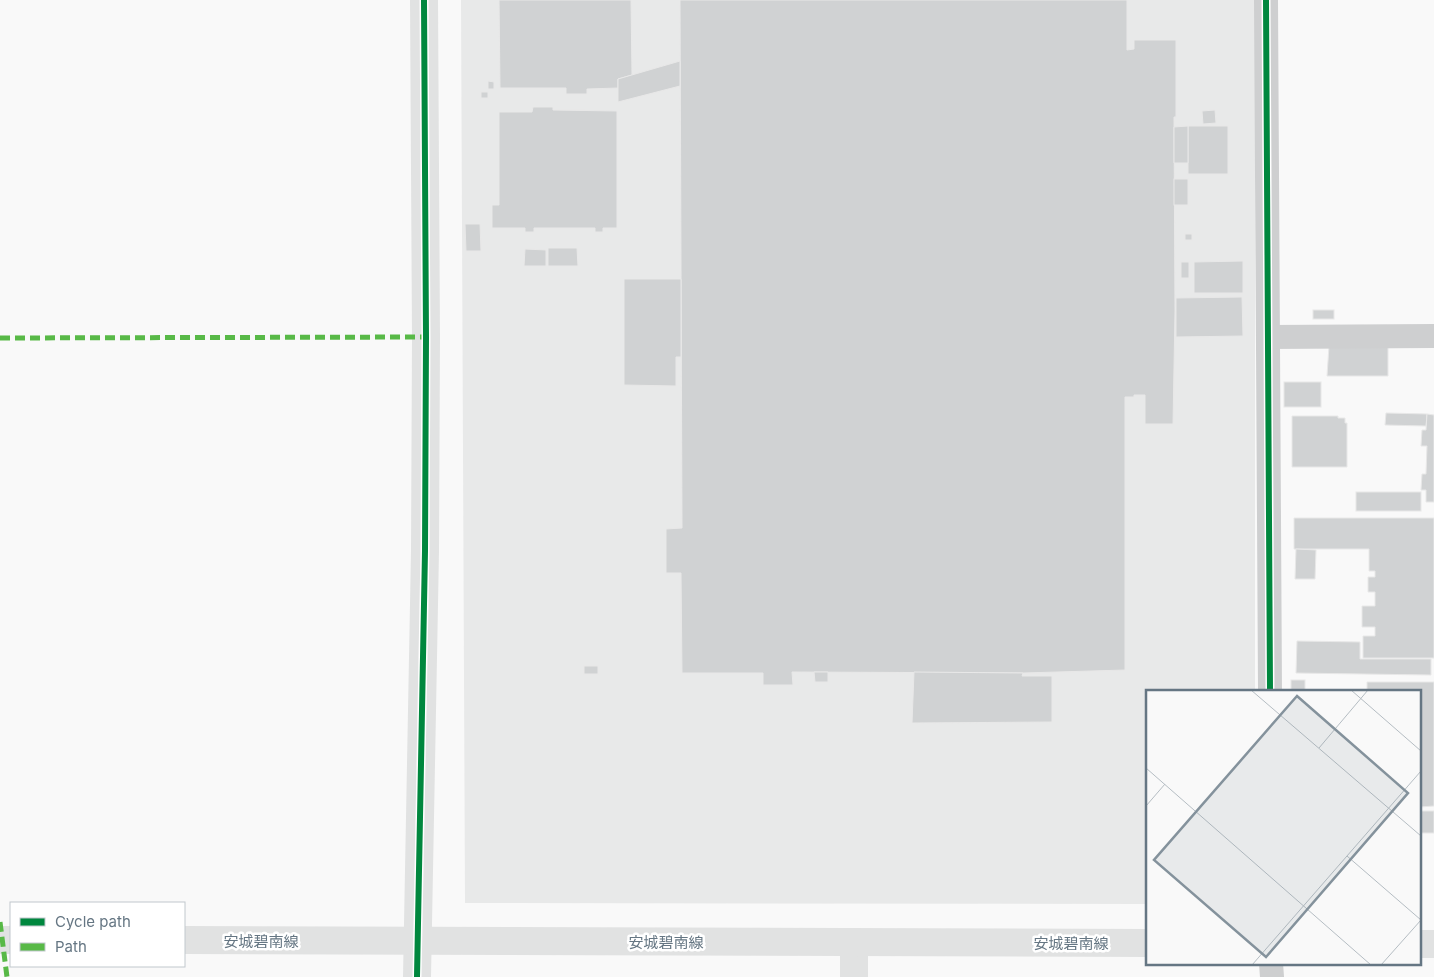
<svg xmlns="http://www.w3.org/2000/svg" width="1434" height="977" viewBox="0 0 1434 977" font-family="Inter,'Noto Sans JP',sans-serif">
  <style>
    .built { fill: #e8e9e9 }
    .building { fill: #d0d2d3; stroke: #e8e8e8 }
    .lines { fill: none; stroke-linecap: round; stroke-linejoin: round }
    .street { stroke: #cecfd0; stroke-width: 24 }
    .secondary { stroke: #e1e2e2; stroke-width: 28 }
    .primary { stroke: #e1e2e2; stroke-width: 28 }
    .quiet { stroke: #58b947; stroke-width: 5; stroke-dasharray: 10 5; stroke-linecap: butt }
    .cycleway-casing { stroke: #fff; stroke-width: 9 }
    .cycleway { stroke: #00873e; stroke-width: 6 }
    .labels { text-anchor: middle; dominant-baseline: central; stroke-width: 5; stroke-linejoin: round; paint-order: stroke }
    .street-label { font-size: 15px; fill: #657683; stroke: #fff }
    .inset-road { fill: none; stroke: #b5bdc3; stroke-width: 1 }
    .view { fill: #84929c; fill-opacity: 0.15; stroke: #84929c; stroke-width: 2.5 }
    .inset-edge { fill: none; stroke: #657683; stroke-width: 2.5 }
  </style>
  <rect width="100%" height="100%" fill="#f9f9f9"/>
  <path class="built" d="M461,0H1255V691H1148V904L465,903Z"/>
  <g class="building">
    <path d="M499,0H631L632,75L618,79V88L587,89V94H566V88H500Z"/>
    <path d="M680,0H1127V50L1134,49V40H1176V117H1174L1175,311L1173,424H1145V395H1134V397H1125V670L1023,673L792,672L793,685H763V673H682L681,573H666V529L682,528Z"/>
    <path d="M680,61V86L618,102V79Z"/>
    <path d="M488,81L494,82V89H488Z"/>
    <rect x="481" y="92" width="7" height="6"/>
    <path d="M533,107H553V110L617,111V228H603V232H595V228H534V232H525V228H492V205H499V112H532Z"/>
    <path d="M1215,110L1216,123L1203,124L1202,111Z"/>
    <rect x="1188" y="126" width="40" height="48"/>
    <path d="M1188,126V163H1174V127Z"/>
    <rect x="1174" y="179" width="14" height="26"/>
    <path d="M465,224H480L481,251H466Z"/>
    <rect x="1185" y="234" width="7" height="6"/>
    <path d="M548,248H577L578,266H548Z"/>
    <path d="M525,249L546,250V266H524Z"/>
    <path d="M1243,261V293H1194V262Z"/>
    <rect x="1181" y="262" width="8" height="16"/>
    <path d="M624,279H681V357H676V386L624,385Z"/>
    <path d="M1242,297L1243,336L1176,337V298Z"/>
    <rect x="1313" y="310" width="21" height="9"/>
    <path d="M1329,346H1388V376H1327Z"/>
    <rect x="1284" y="382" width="37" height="25"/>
    <path d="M1386,413L1427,414L1426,426L1385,425Z"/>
    <path d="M1427,414L1434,415V502H1426V490H1421L1422,474H1426L1427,446H1421L1422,430H1426Z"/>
    <path d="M1292,416H1338V418H1345V423H1347V467H1292Z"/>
    <rect x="1356" y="492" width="65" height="19"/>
    <path d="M1294,518H1434V658H1363V636H1375V627H1362V606H1375V592H1368V577H1375V571H1369V549H1294Z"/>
    <path d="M1296,549L1316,550L1315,579H1295Z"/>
    <path d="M1297,641L1360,642V659H1431V675L1296,673Z"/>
    <rect x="584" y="666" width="14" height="8"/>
    <path d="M814,672H828V682H815Z"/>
    <path d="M914,672L1023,673L1022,676H1052V722L912,723Z"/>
    <rect x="1291" y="680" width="14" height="11"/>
    <path d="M1367,682H1434V806L1420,807V691H1367Z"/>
    <rect x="1420" y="811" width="14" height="22"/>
  </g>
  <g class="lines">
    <g class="street">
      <path d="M1266,0L1270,691"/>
      <path d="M1268,337L1434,336"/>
      <path d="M1271,963L1272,977"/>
    </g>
    <g class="secondary">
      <path d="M854,943V977"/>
      <path d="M417,977L425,551L426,337L424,0"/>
    </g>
    <g class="primary">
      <path d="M0,940H11"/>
      <path d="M184,940L1148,943"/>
      <path d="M1420,944H1434"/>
    </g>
    <g class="quiet">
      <path d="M0,338L426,337"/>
      <path d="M0,922L7,977"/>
    </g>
    <g class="cycleway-casing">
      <g id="cycleway">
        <path d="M1266,0L1270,691"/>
        <path d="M417,977L425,551L426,337L424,0"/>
      </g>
    </g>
    <use href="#cycleway" class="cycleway"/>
  </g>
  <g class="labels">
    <g class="street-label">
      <text x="261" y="941">安城碧南線</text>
      <text x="666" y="942">安城碧南線</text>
      <text x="1071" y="943">安城碧南線</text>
    </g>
  </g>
  <g transform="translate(1146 690)">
    <rect width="275" height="275" fill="#f9f9f9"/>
    <path class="inset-road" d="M105,0L275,146M205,0L275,61M173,58L222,0M0,78L225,275M0,116L19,94M201,166L275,230L235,275M106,275L275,81"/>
    <path class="view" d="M151,6L262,103L120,267L8,170Z"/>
    <rect width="275" height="275" class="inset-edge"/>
  </g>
  <rect x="10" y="902" width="175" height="65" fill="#ffffff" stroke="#c1c8cd"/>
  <rect x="20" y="918" width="25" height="8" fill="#00873e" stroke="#c1c8cd"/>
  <text x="55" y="927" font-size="15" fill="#657683">Cycle path</text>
  <rect x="20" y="943" width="25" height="8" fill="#58b947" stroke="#c1c8cd"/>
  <text x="55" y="952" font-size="15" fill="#657683">Path</text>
</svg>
